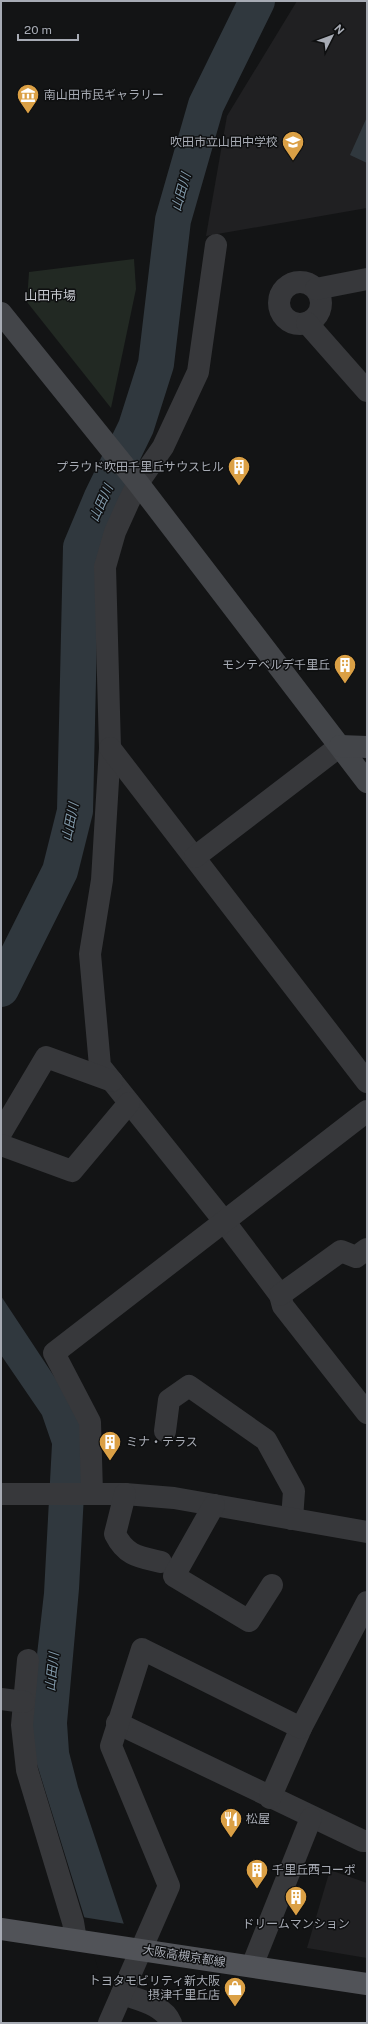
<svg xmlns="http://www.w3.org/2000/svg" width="368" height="2024" viewBox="0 0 368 2024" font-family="'Public Sans','Noto Sans JP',sans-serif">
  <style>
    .built { fill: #202022 }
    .green { fill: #222923 }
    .water { fill: #30383e }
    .pier { fill: #131415 }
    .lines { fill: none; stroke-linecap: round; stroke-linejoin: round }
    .river { stroke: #30383e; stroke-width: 36 }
    .street { stroke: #37383b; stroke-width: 22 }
    .secondary { stroke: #434549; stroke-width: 22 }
    .primary { stroke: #515358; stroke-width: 22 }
    .labels { text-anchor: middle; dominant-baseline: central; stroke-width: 3; stroke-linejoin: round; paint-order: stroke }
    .poi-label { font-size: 12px; fill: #a7abb4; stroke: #0e0f10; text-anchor: start }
    .street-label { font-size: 12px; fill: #a7abb4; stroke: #0e0f10 }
    .water-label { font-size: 13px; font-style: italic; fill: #829aab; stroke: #0e0f10 }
    .neighbourhood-label { font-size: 13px; fill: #c7cad0; stroke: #0e0f10 }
  </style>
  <rect width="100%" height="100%" fill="#131415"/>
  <g class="built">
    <path d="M297,1H367V208L206,236L227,116Z"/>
    <path d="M330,1870L367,1883V1958L307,1948Z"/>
  </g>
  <path class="green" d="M134,259L136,289L111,408L27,302L29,272Z"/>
  <g class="water">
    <path d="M367,117V163L350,155Z"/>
    <path d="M1,1296L79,1414L86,1456L79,1589L67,1723L69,1752L78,1787L157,2023H117L36,1761L32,1727L34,1681L44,1593L52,1444L42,1415L1,1355Z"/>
  </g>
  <path class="pier" d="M82,1917L126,1924L159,2023H115Z"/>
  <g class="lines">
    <path class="river" d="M1,989L60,871L75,811L81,547L102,497L136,427L156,364L173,220L206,105L257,1"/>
    <g class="street">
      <path d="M216,245L198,372L163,447L138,483L129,501L115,532L105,567L110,748L102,880L90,954L100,1066L224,1221L280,1295L283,1306L367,1413"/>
      <circle cx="300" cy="303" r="21"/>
      <path d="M316,289L367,279"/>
      <path d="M307,323L367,391"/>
      <path d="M110,748L367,1082"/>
      <path d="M195,857L340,746"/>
      <path d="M1,1133L46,1057L112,1081"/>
      <path d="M1,1145L72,1171L129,1103"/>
      <path d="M280,1295L341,1251L356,1257L367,1249"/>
      <path d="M165,1431L169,1400L189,1386L266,1440L294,1491L292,1519"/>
      <path d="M92,1493L90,1422L54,1353L367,1111"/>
      <path d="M1,1494H125L174,1498L367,1532"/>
      <path d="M125,1494L115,1534C126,1556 139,1557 161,1562"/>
      <path d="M214,1505L174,1576L249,1621L272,1585"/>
      <path d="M28,1660L22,1725L27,1770L73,1922L76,1940"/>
      <path d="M1,1699L24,1702"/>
      <path d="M117,1723L363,1841H367"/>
      <path d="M270,1798L301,1728"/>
      <path d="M252,1966L311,1818"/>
      <path d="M122,1994C139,2000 164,2005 171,2023"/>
      <path d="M109,2023L169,1886L111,1746L142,1649L301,1728L367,1602"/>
    </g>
    <g class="secondary">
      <path d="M1,313L138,483L367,782"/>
      <path d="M340,746L367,747"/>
    </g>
    <path class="primary" d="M1,1929L367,1984"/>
  </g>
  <defs>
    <g id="museum-pin" transform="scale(1.15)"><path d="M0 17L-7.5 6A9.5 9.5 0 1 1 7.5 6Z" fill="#dba045" stroke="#0e0f10"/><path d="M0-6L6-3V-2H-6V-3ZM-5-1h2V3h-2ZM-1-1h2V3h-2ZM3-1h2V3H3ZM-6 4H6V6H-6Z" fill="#fff"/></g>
    <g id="school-pin" transform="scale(1.15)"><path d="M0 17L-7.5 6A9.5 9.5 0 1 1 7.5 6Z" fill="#dba045" stroke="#0e0f10"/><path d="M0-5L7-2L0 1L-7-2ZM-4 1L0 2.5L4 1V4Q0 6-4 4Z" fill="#fff"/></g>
    <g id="building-pin" transform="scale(1.15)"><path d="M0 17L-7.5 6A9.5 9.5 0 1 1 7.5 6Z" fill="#dba045" stroke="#0e0f10"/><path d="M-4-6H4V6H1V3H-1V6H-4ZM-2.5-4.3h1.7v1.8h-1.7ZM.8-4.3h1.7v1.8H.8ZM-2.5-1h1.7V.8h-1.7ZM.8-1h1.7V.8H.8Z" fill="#fff"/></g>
    <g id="restaurant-pin" transform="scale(1.15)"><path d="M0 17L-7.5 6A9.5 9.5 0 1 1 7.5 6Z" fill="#dba045" stroke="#0e0f10"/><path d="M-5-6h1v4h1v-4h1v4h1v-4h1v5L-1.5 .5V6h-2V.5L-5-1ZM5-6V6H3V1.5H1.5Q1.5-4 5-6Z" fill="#fff"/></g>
    <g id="shop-pin" transform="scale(1.15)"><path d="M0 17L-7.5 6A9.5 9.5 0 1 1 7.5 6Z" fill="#dba045" stroke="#0e0f10"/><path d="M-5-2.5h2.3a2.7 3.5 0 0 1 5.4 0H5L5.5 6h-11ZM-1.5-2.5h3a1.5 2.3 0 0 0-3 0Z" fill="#fff"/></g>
  </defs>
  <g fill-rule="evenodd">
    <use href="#museum-pin" x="28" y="95"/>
    <use href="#school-pin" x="293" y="142"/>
    <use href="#building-pin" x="239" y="467"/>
    <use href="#building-pin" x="345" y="665"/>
    <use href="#building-pin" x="110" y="1442"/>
    <use href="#restaurant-pin" x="231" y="1819"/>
    <use href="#building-pin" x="257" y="1870"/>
    <use href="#building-pin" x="296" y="1897"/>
    <use href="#shop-pin" x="235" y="1988"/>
  </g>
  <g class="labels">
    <g class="poi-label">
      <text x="44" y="95">南山田市民ギャラリー</text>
      <text x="278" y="142" text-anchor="end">吹田市立山田中学校</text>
      <text x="224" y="467" text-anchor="end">プラウド吹田千里丘サウスヒル</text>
      <text x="330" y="665" text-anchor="end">モンテベルデ千里丘</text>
      <text x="126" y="1442">ミナ・テラス</text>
      <text x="246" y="1819">松屋</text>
      <text x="272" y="1870">千里丘西コーポ</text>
      <text x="296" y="1924" text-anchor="middle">ドリームマンション</text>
      <text x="220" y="1981" text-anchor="end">トヨタモビリティ新大阪<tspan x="220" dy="14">摂津千里丘店</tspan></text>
    </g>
    <g class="street-label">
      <text transform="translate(184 1956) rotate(9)">大阪高槻京都線</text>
    </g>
    <g class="water-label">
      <text transform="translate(181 192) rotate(-74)">山田川</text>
      <text transform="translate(101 503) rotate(-66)">山田川</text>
      <text transform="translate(70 822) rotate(-79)">山田川</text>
      <text transform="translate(52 1672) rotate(-84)">山田川</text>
    </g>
    <g class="neighbourhood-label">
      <text x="50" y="295">山田市場</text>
    </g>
  </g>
  <rect width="368" height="2024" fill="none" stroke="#a7abb4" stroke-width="4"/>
  <g transform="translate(332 36) rotate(48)" stroke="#0e0f10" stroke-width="3" paint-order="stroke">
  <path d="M0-3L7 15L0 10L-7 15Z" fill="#a7abb4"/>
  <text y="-6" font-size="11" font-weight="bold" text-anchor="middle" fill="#a7abb4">N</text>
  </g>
  <path d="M18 34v6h60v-6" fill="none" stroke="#a7abb4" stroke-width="2"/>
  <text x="24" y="34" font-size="12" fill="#a7abb4" stroke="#0e0f10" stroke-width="3" paint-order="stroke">20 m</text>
</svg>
